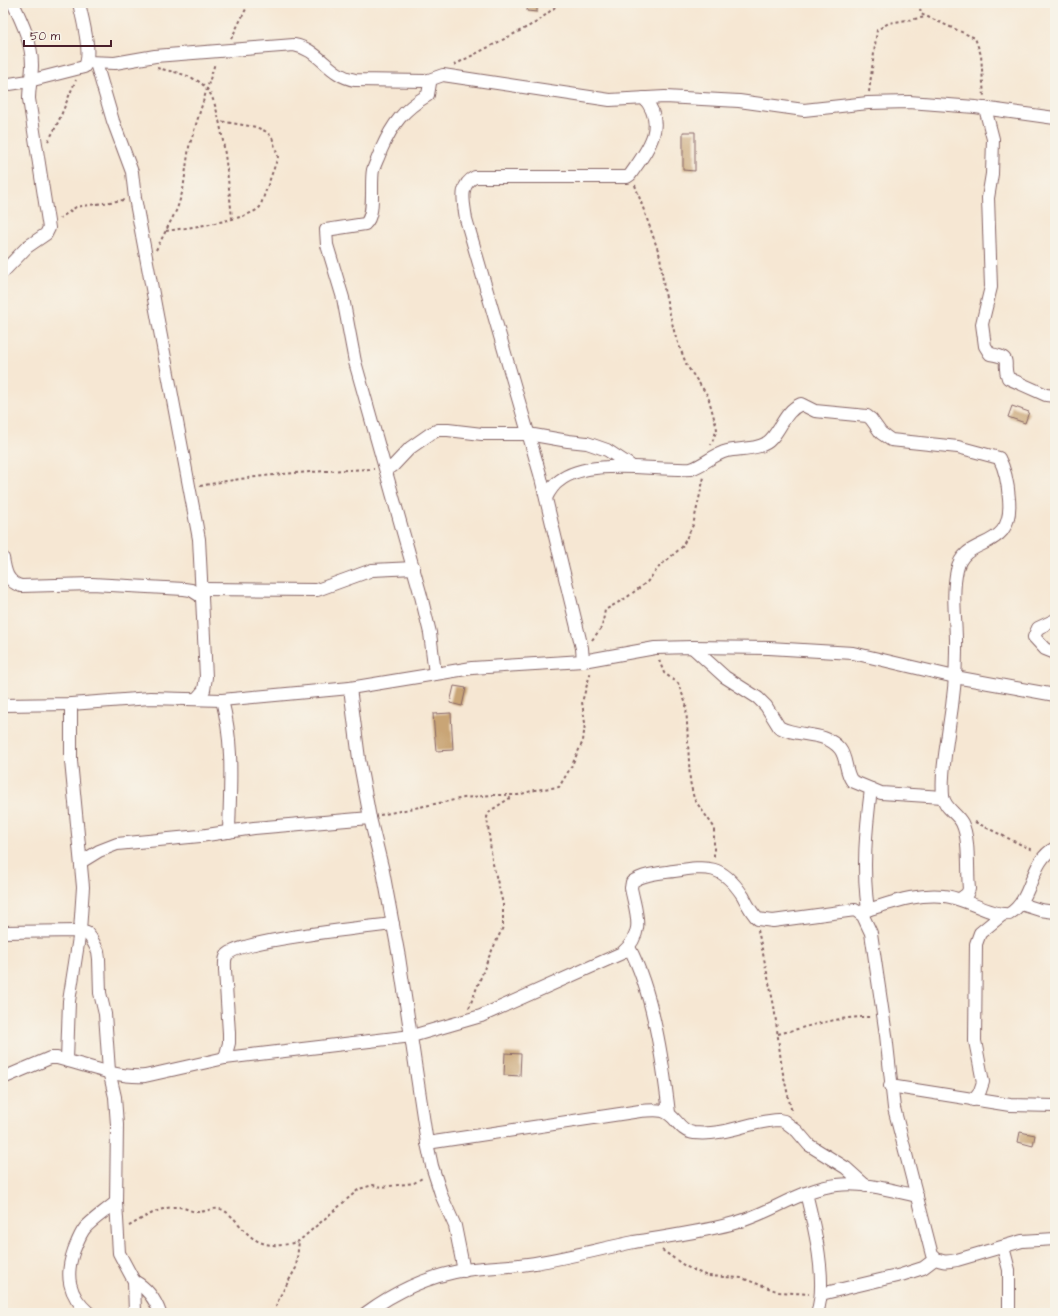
<svg xmlns="http://www.w3.org/2000/svg" width="1058" height="1316" viewBox="0 0 1058 1316" font-family="'Architects Daughter',sans-serif">
  <style>
    .building { fill: #c9a576 }
    .lines { fill: none; stroke-linecap: round; stroke-linejoin: round }
    .minor-casing { stroke: #866566; stroke-width: 14 }
    .path { stroke: #866566; stroke-width: 2; stroke-dasharray: 3 3; stroke-linecap: butt }
    .minor { stroke: #fff; stroke-width: 12 }
  </style>
  <rect width="100%" height="100%" fill="#f7f3e8"/>
  <filter id="ink" filterUnits="userSpaceOnUse"><feTurbulence type="fractalNoise" baseFrequency=".025" numOctaves="2"/><feDisplacementMap in="SourceGraphic" scale="8" xChannelSelector="R" yChannelSelector="G"/><feConvolveMatrix kernelMatrix="1 2 1 2 8 2 1 2 1" color-interpolation-filters="sRGB"/></filter>
  <filter id="wash" filterUnits="userSpaceOnUse"><feTurbulence type="fractalNoise" baseFrequency=".012" numOctaves="4" result="noise"/><feDisplacementMap in="SourceGraphic" scale="16" xChannelSelector="R" yChannelSelector="G"/><feGaussianBlur stdDeviation="0.9" result="paint"/><feColorMatrix in="noise" values="0 0 0 0 0 0 0 0 0 0 0 0 0 0 0 0 0 1.4 0 .05"/><feComposite in="paint" operator="in"/></filter>
  <g filter="url(#wash)">
    <rect width="100%" height="100%" fill="#f6e7d3"/>
    <g id="blocks">
      <g class="building">
        <path d="M528,3H537V12L527,11Z"/>
        <path d="M683,132H695V171L683,170Z"/>
        <path d="M1012,406L1029,412L1025,423L1008,417Z"/>
        <path d="M454,686L466,688L462,706L450,703Z"/>
        <path d="M451,713L453,750L436,751L433,714Z"/>
        <path d="M505,1053L521,1054L520,1076L504,1075Z"/>
        <path d="M1020,1132L1035,1135L1033,1146L1018,1142Z"/>
      </g>
    </g>
  </g>
  <g filter="url(#ink)">
    <use href="#blocks" fill-opacity="0" stroke="#866566" stroke-width="1"/>
    <g class="lines">
      <g class="minor-casing">
        <g id="minor">
          <path d="M87,62L115,63L155,56L294,45C319,49 329,76 355,80L426,81L443,75L610,100L665,97L739,101L804,110L868,103L909,102L975,107L1055,118"/>
          <path d="M96,63L113,121L132,172L135,198L199,539L206,677L204,690L197,698"/>
          <path d="M429,80L430,83L428,95C403,110 393,123 381,150C379,156 375,164 373,170C370,184 376,215 365,224L326,230L327,245L343,298L355,362L421,596L430,633L435,674"/>
          <path d="M3,85L29,81L84,67C93,56 82,17 79,3"/>
          <path d="M985,108L993,139L992,174L988,198L991,287L982,324L985,346L990,354C1015,358 1001,362 1008,378L1046,395L1055,396"/>
          <path d="M3,272L27,247L46,234L49,228L29,99C29,87 32,76 32,65C32,43 22,22 13,3"/>
          <path d="M387,468L393,466L410,448L430,434L438,430H448L482,434H528L568,441L587,443L607,450L630,465"/>
          <path d="M546,498C549,492 553,485 559,481C589,457 655,471 691,469C704,465 714,454 727,451C740,448 762,450 771,439C782,427 785,411 801,404L815,411L867,416L871,419L881,433L891,440L958,447L999,458C1006,471 1008,484 1009,499C1014,554 964,534 957,570C951,597 957,624 956,651C956,677 953,702 949,727C946,750 941,773 943,796C944,808 957,813 962,823C970,839 967,870 969,889L967,894L960,899"/>
          <path d="M3,558C5,571 7,582 21,586L92,584L184,589L191,590L202,597"/>
          <path d="M202,589L317,590L372,570L414,568"/>
          <path d="M1055,620L1038,628L1034,637L1045,649L1055,653"/>
          <path d="M692,647L725,677L758,698L766,706L779,727C798,738 825,730 840,749C847,758 845,772 852,781L881,793L943,797"/>
          <path d="M583,661L582,648L540,474L466,219C464,203 458,185 475,177H627L630,175C647,150 668,126 644,98"/>
          <path d="M350,688L359,759L370,818L383,871L399,957L427,1143L432,1166L442,1197L455,1226L464,1271"/>
          <path d="M222,700C234,746 230,785 229,832"/>
          <path d="M3,705L71,704L150,698L222,700L350,688L472,668L583,661L655,648L692,647L769,648L853,653L955,677L1055,695"/>
          <path d="M81,862L99,851L117,844L200,836L254,828L370,818"/>
          <path d="M1021,904L1040,910L1055,912"/>
          <path d="M868,910C862,869 866,829 871,789"/>
          <path d="M860,912C889,904 914,893 944,896C963,897 994,917 1009,914C1034,899 1029,861 1055,848"/>
          <path d="M3,932L80,931L87,933L91,938L98,951L99,959L100,993L105,1014L109,1071L115,1097L117,1125L116,1202L119,1253L134,1281L135,1313"/>
          <path d="M629,947C653,992 663,1062 669,1113"/>
          <path d="M225,1058L229,1043V1033L225,970C225,965 224,959 227,955C239,940 368,927 393,924"/>
          <path d="M67,1060L69,1001L80,931L83,887L71,761V704"/>
          <path d="M3,1078L50,1058H57C86,1065 116,1078 145,1076L225,1058L412,1036L481,1016L622,953C646,932 636,914 631,888L632,882C643,874 660,873 674,871C708,866 722,864 743,896C747,904 752,914 758,919L773,921L855,910L863,916L871,933L886,1035L894,1108L932,1255C939,1263 947,1262 957,1260L1022,1241L1055,1239"/>
          <path d="M890,1086L1010,1105L1055,1106"/>
          <path d="M973,1100L980,1091L983,1082L975,1041L976,944L980,933L1003,914"/>
          <path d="M427,1143L640,1111C647,1111 655,1109 662,1111C676,1114 678,1131 694,1133C727,1136 750,1121 779,1120L784,1121L797,1131L809,1145L846,1168L866,1186"/>
          <path d="M806,1193C814,1225 828,1282 817,1313"/>
          <path d="M1003,1247L1009,1270V1313"/>
          <path d="M134,1281C147,1288 155,1299 160,1313"/>
          <path d="M821,1294L901,1275L923,1268L935,1259"/>
          <path d="M89,1313C68,1295 65,1275 74,1250C77,1243 80,1234 85,1228C94,1218 106,1211 116,1202"/>
          <path d="M366,1313C396,1291 428,1276 465,1270C486,1267 507,1267 528,1264C563,1259 599,1249 634,1242C669,1236 704,1232 738,1222C772,1212 802,1189 837,1185C864,1182 891,1190 917,1196"/>
        </g>
      </g>
      <g class="path">
        <path d="M919,3L921,14L975,38L981,55L984,97"/>
        <path d="M231,39L249,3"/>
        <path d="M454,65L537,22L560,3"/>
        <path d="M157,68C173,72 196,75 207,89C223,107 229,191 232,218"/>
        <path d="M869,92L877,30L889,23L926,17"/>
        <path d="M48,141C60,122 66,101 76,80"/>
        <path d="M635,185L660,256L664,289L675,335L687,366L708,396L717,429L711,445"/>
        <path d="M59,219L76,207L124,200"/>
        <path d="M166,231C185,228 249,220 260,207L278,157L272,137L265,131L256,127L219,121"/>
        <path d="M156,250L177,209L183,190L189,147L215,63"/>
        <path d="M200,486C258,474 316,471 374,469"/>
        <path d="M592,640L602,627L605,610L626,598L647,582L660,566L682,547L693,525L704,477"/>
        <path d="M659,660L664,673L678,683L686,704L690,781L694,799L714,827V858"/>
        <path d="M380,815L464,798L491,795H518L535,790L559,787L571,767L583,741L585,723L582,702L591,671"/>
        <path d="M975,822L1034,851"/>
        <path d="M758,930L774,1006L782,1069L792,1113"/>
        <path d="M469,1008L488,959L503,927V904L492,860L487,817L490,811L513,796"/>
        <path d="M778,1034C810,1026 839,1016 872,1017"/>
        <path d="M129,1226C144,1218 160,1206 178,1207C185,1207 191,1212 198,1212C206,1212 215,1206 223,1210C234,1216 240,1227 249,1235C263,1248 282,1247 299,1241L359,1189L373,1185L382,1187L414,1183L424,1177"/>
        <path d="M662,1250L685,1266L707,1276L742,1278L779,1292L809,1294"/>
        <path d="M274,1313L279,1298L296,1268L299,1241"/>
      </g>
      <use href="#minor" class="minor"/>
    </g>
  </g>
  <rect width="1058" height="1316" fill="none" stroke="#f7f3e8" stroke-width="16"/>
  <path d="M24 40v6h87v-6" fill="none" stroke="#4a1f2b" stroke-width="2"/>
  <text x="30" y="40" font-size="12" fill="#4a1f2b" stroke="#f7f3e8" stroke-width="3" paint-order="stroke">50 m</text>
</svg>
